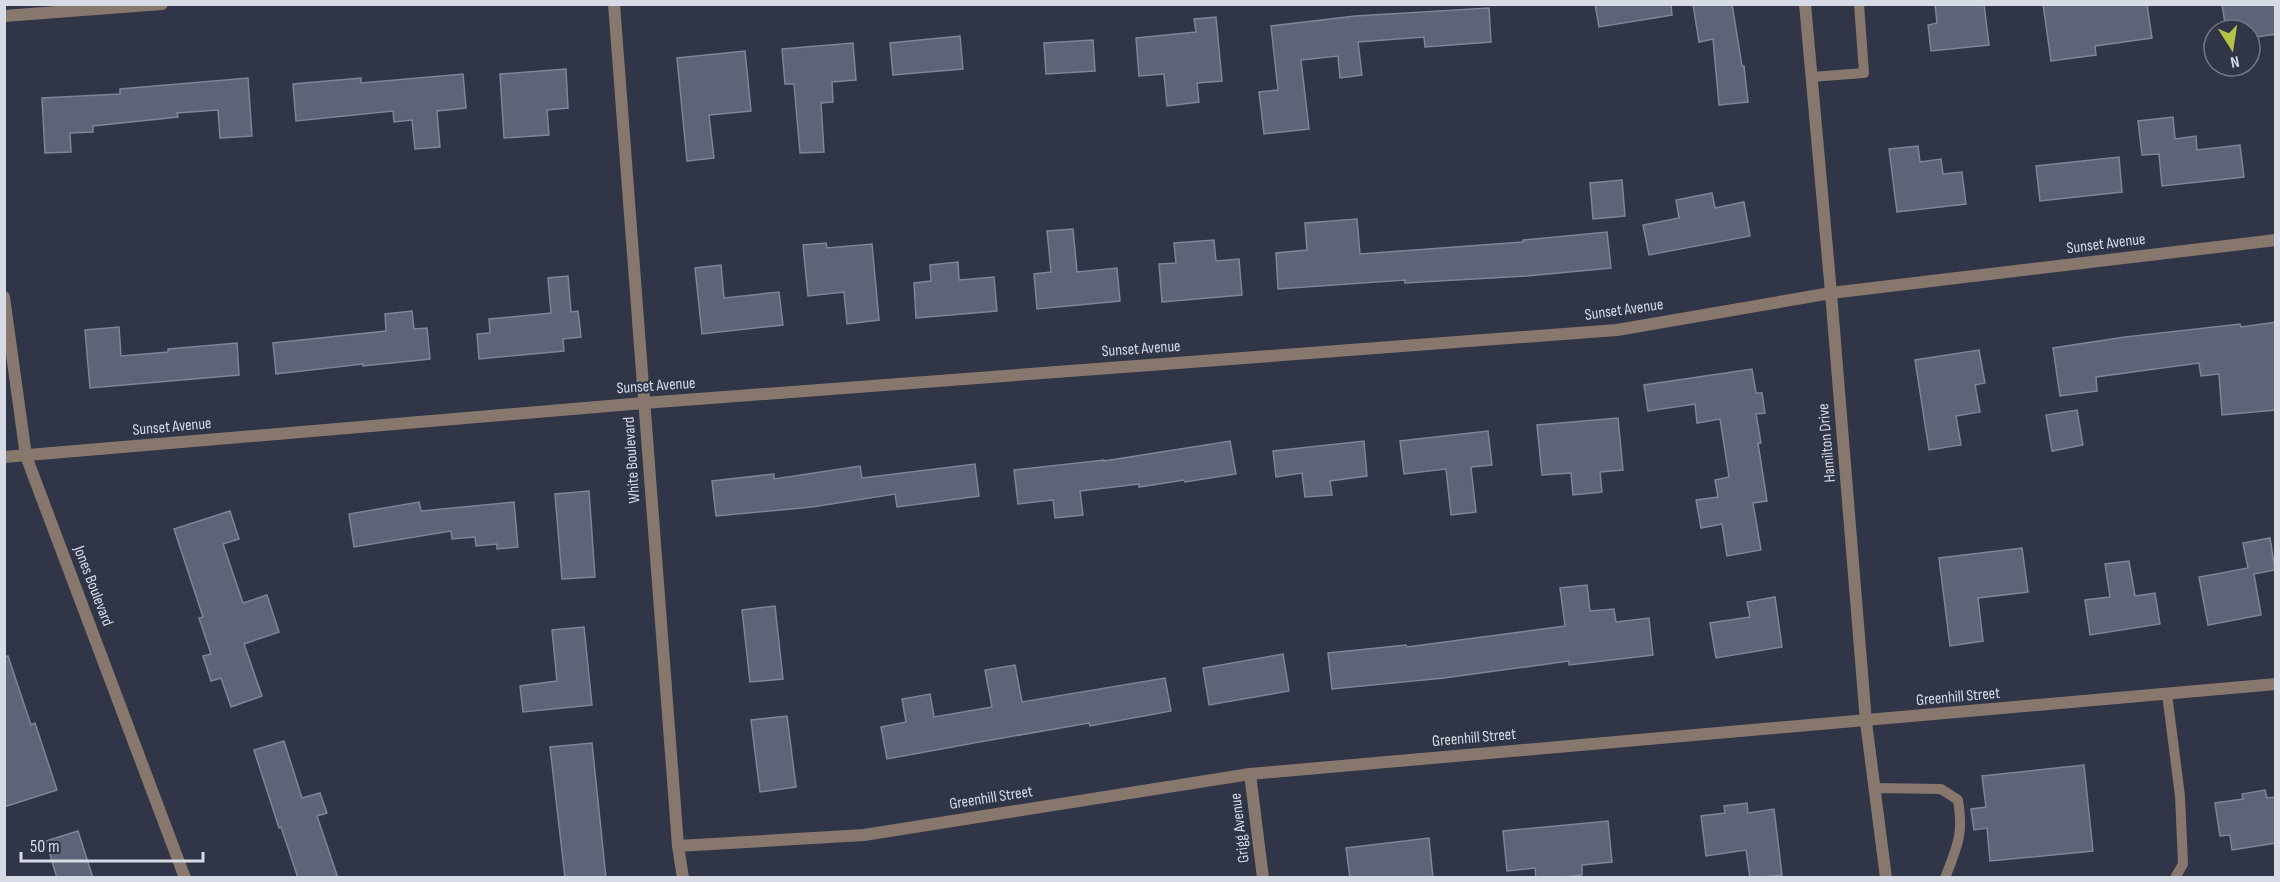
<svg xmlns="http://www.w3.org/2000/svg" width="2280" height="882" viewBox="0 0 2280 882" font-family="'Sofia Sans Condensed',sans-serif">
  <style>
    .building { fill: #5d6477; stroke: #7e8599; stroke-width: 1.5 }
    .lines { fill: none; stroke-linecap: round; stroke-linejoin: round }
    .service { stroke: #87776c; stroke-width: 10 }
    .minor { stroke: #87776c; stroke-width: 12 }
    .tertiary { stroke: #87776c; stroke-width: 12 }
    .labels { text-anchor: middle; dominant-baseline: central; stroke-width: 4.5; stroke-linejoin: round; paint-order: stroke }
    .street-label { font-size: 16px; fill: #d7dbe6; stroke: #303547 }
  </style>
  <rect width="100%" height="100%" fill="#303547"/>
  <g class="building">
    <path d="M1595,4H1671L1672,15L1599,27Z"/>
    <path d="M1693,4H1732L1742,66H1744L1748,102L1719,105L1713,39L1699,42Z"/>
    <path d="M1935,4H1984L1989,45L1931,51L1928,25L1937,23Z"/>
    <path d="M2043,4H2147L2152,38L2095,46L2096,55L2051,61Z"/>
    <path d="M2222,4H2276V34L2250,38V30H2226Z"/>
    <path d="M1489,8L1491,42L1425,47L1424,37L1358,42L1362,75L1340,78L1338,56L1301,60L1309,129L1264,134L1259,92L1278,90L1271,26L1355,16Z"/>
    <path d="M1216,17L1222,81L1197,83L1199,102L1167,106L1164,74L1139,76L1136,38L1196,32L1194,19Z"/>
    <path d="M960,36L963,69L893,75L890,43Z"/>
    <path d="M1093,40L1095,71L1046,74L1044,43Z"/>
    <path d="M853,43L856,80L832,82L833,102L821,103L824,152L800,153L794,84H785L782,49Z"/>
    <path d="M745,51L751,111L709,115L714,158L687,161L677,58Z"/>
    <path d="M566,69L568,108L547,110L549,135L504,138L500,74Z"/>
    <path d="M463,74L466,108L437,111L440,147L415,149L412,120L394,122L393,111L296,121L293,84L361,78V83Z"/>
    <path d="M248,78L252,136L220,138L218,110L177,113L178,117L93,126V132L70,133L71,152L45,153L42,98L120,94V89Z"/>
    <path d="M2173,117L2175,139L2196,136L2197,150L2240,145L2244,177L2162,186L2159,154L2142,155L2138,121Z"/>
    <path d="M1918,146L1920,162L1941,159L1943,174L1962,172L1966,204L1897,212L1889,149Z"/>
    <path d="M2119,157L2122,192L2040,201L2036,166Z"/>
    <path d="M1622,180L1625,216L1593,219L1590,183Z"/>
    <path d="M1712,193L1715,208L1744,202L1750,236L1649,255L1643,225L1679,218L1676,200Z"/>
    <path d="M1357,219L1360,254L1523,242V240L1607,232L1611,268L1527,276L1405,283V280L1278,289L1276,253L1307,250L1305,223Z"/>
    <path d="M1073,229L1077,272L1117,268L1120,301L1037,309L1034,274L1051,272L1047,231Z"/>
    <path d="M1214,240L1216,261L1239,259L1242,295L1162,302L1159,264L1176,263L1174,243Z"/>
    <path d="M826,243L827,248L872,244L879,320L847,324L844,292L808,296L803,245Z"/>
    <path d="M958,262L959,280L994,277L997,311L916,318L914,283L931,281L930,265Z"/>
    <path d="M721,265L724,298L779,292L783,325L702,334L695,268Z"/>
    <path d="M568,276L571,312L578,311L581,337L563,339L564,351L479,359L477,334L490,333L489,319L551,313L548,278Z"/>
    <path d="M412,311L414,329L427,328L430,359L363,366V364L276,374L273,343L386,331L385,314Z"/>
    <path d="M2276,322V410L2222,415L2219,374L2201,376L2199,363L2096,377L2097,391L2060,396L2053,348L2125,337L2240,324L2241,327Z"/>
    <path d="M119,327L121,356L168,352V349L237,343L239,375L90,388L85,330Z"/>
    <path d="M1979,350L1985,383L1975,385L1980,412L1956,416L1961,445L1929,450L1915,360Z"/>
    <path d="M1752,369L1756,393H1762L1765,413L1756,414L1761,443H1758L1767,501L1753,503L1761,550L1727,556L1722,524L1701,528L1696,500L1718,497L1715,480L1729,477L1720,419L1697,423L1695,404L1648,411L1644,385Z"/>
    <path d="M2077,410L2083,445L2052,451L2046,415Z"/>
    <path d="M1618,418L1623,470L1600,472L1602,492L1573,495L1571,473L1542,475L1537,425Z"/>
    <path d="M1488,431L1492,465L1471,467L1476,512L1451,515L1446,469L1404,474L1400,441Z"/>
    <path d="M1230,441L1236,474L1185,482L1184,480L1139,487V484L1080,491L1083,515L1055,518L1053,500L1018,504L1014,470L1104,460V461Z"/>
    <path d="M1364,441L1367,476L1330,481L1332,495L1305,497L1302,473L1276,477L1273,451Z"/>
    <path d="M975,464L979,496L897,507L895,494L812,507L716,516L712,481L774,474V479L860,466L862,478Z"/>
    <path d="M589,491L595,577L562,579L555,494Z"/>
    <path d="M419,502L421,511L514,502L518,547L497,549V544L476,546L475,537L452,539L451,531L354,547L349,514Z"/>
    <path d="M230,511L239,539L223,544L243,603L267,595L279,632L244,644L262,696L231,707L221,678L211,681L203,656L211,654L199,618L203,617L174,529Z"/>
    <path d="M2270,538L2275,570L2254,574L2261,615L2208,625L2199,577L2248,568L2243,543Z"/>
    <path d="M2022,548L2028,592L1978,598L1983,641L1950,646L1939,558Z"/>
    <path d="M2129,561L2135,596L2155,593L2160,624L2090,635L2085,600L2110,597L2105,564Z"/>
    <path d="M1587,585L1590,611L1614,609L1616,622L1649,618L1653,655L1569,665V661L1444,678L1332,689L1328,653L1406,645L1407,647L1565,626L1560,588Z"/>
    <path d="M1775,597L1782,647L1716,658L1710,623L1750,617L1747,602Z"/>
    <path d="M775,606L783,679L750,682L742,610Z"/>
    <path d="M584,627L592,705L523,712L520,686L557,681L552,630Z"/>
    <path d="M1283,654L1289,691L1209,705L1203,668Z"/>
    <path d="M8,656L31,725L35,723L57,790L4,807V657Z"/>
    <path d="M1015,665L1022,702L1165,678L1171,711L1090,726L1089,723L985,741L887,759L881,727L906,722L902,699L930,694L934,717L992,707L985,670Z"/>
    <path d="M787,716L796,787L760,792L751,720Z"/>
    <path d="M284,741L302,798L320,793L327,813L317,816L338,878H298L281,827L279,828L254,750Z"/>
    <path d="M592,743L606,878H565L550,747Z"/>
    <path d="M2084,765L2093,851L1990,861L1987,828L1974,830L1971,809L1986,807L1982,776Z"/>
    <path d="M2265,790L2267,798L2276,797V843L2232,850L2230,835L2220,836L2215,803L2243,799L2242,794Z"/>
    <path d="M1747,803L1748,813L1774,809L1782,875L1750,878L1746,850L1706,856L1701,816L1725,813L1724,806Z"/>
    <path d="M1608,821L1612,862L1582,865V875L1554,878H1536L1535,868L1507,871L1503,831Z"/>
    <path d="M78,831L93,878H57L46,841Z"/>
    <path d="M1429,838L1433,878H1350L1346,848Z"/>
  </g>
  <g class="lines">
    <g class="service">
      <path d="M1811,77L1864,73L1859,4"/>
      <path d="M2167,694L2180,796L2183,864L2175,878"/>
      <path d="M1874,788L1941,789L1958,800C1964,834 1957,847 1945,878"/>
    </g>
    <g class="minor">
      <path d="M614,4L678,846L683,878"/>
      <path d="M1805,4L1831,293L1866,722L1886,878"/>
      <path d="M4,297L26,456L185,878"/>
      <path d="M4,457L644,403L1617,330L1831,293L2276,240"/>
      <path d="M1250,774L1263,878"/>
      <path d="M678,846L864,835L1250,774L2276,684"/>
    </g>
    <path class="tertiary" d="M4,16L162,4"/>
  </g>
  <g class="labels">
    <g class="street-label">
      <text transform="translate(2106 244) rotate(-7)">Sunset Avenue</text>
      <text transform="translate(1624 310) rotate(-8)">Sunset Avenue</text>
      <text transform="translate(1141 349) rotate(-4)">Sunset Avenue</text>
      <text transform="translate(656 386) rotate(-4)">Sunset Avenue</text>
      <text transform="translate(172 427) rotate(-5)">Sunset Avenue</text>
      <text transform="translate(1827 443) rotate(-95)">Hamilton Drive</text>
      <text transform="translate(632 460) rotate(-94)">White Boulevard</text>
      <text transform="translate(93 586) rotate(69)">Jones Boulevard</text>
      <text transform="translate(1958 697) rotate(-5)">Greenhill Street</text>
      <text transform="translate(1474 738) rotate(-5)">Greenhill Street</text>
      <text transform="translate(991 798) rotate(-9)">Greenhill Street</text>
      <text transform="translate(1240 828) rotate(-97)">Grigg Avenue</text>
    </g>
  </g>
  <rect width="2280" height="882" fill="none" stroke="#d7dbe6" stroke-width="12"/>
  <g transform="translate(2232 48) rotate(168)"><circle r="28" fill="#303547" stroke="#737787" stroke-width="1.5"/>
  <path d="M0-4.5L10 22L0 15L-10 22Z" fill="#b6c148"/>
  <text y="-9" font-size="16" font-weight="bold" text-anchor="middle" fill="#d7dbe6">N</text>
  </g>
  <path d="M21 852v9h182v-9" fill="none" stroke="#d7dbe6" stroke-width="3"/>
  <text x="30" y="852" font-size="18" fill="#d7dbe6" stroke="#303547" stroke-width="4.5" paint-order="stroke">50 m</text>
</svg>
